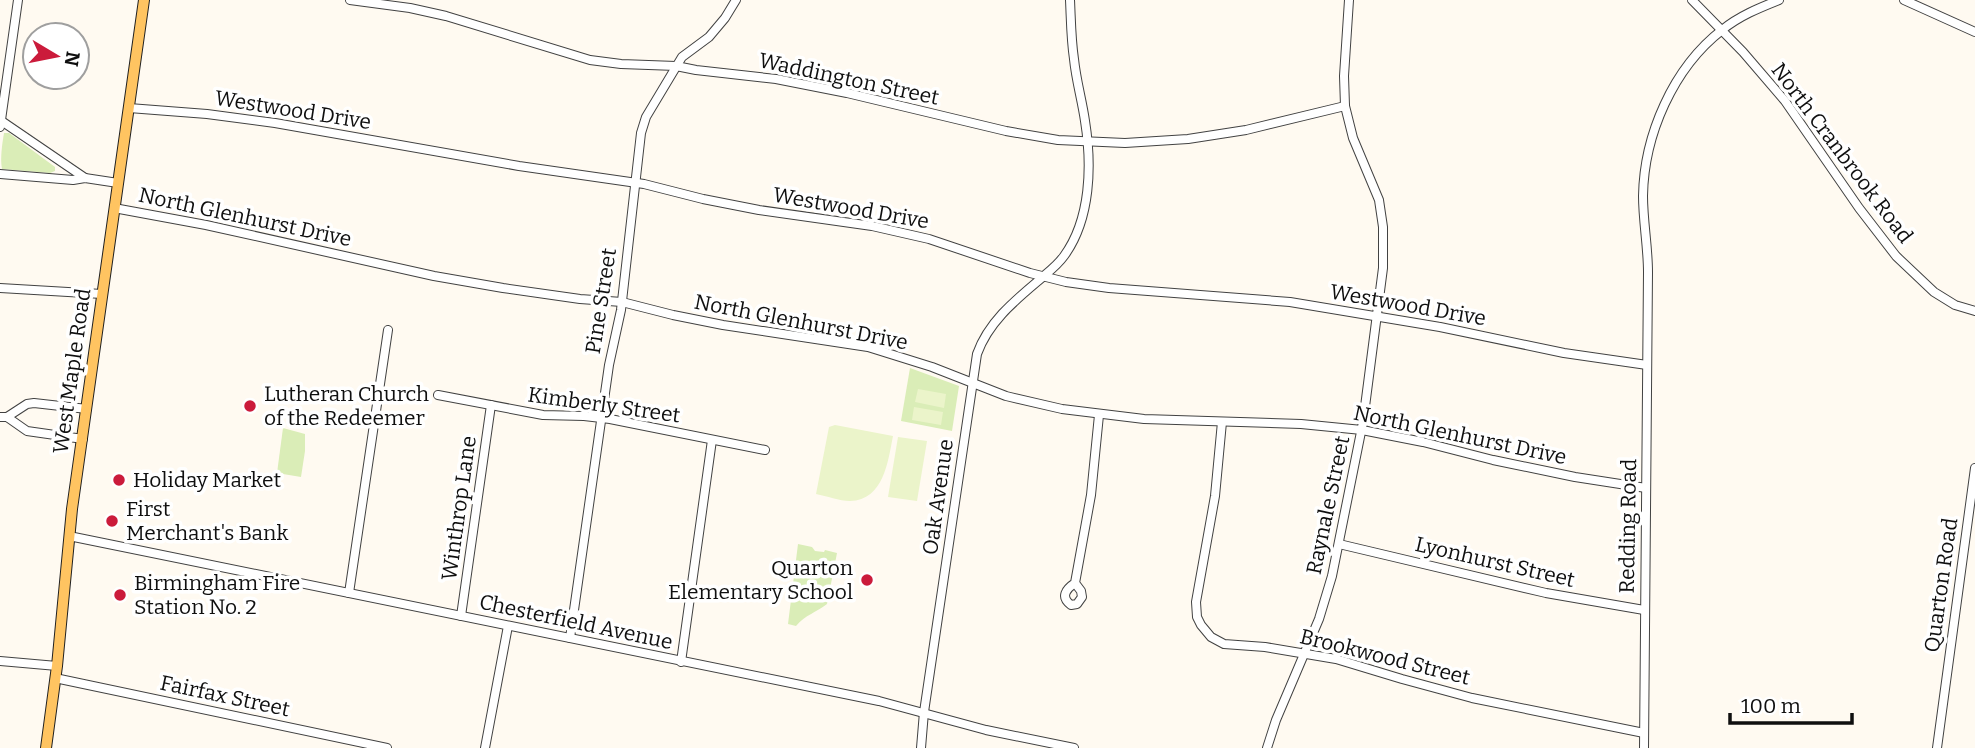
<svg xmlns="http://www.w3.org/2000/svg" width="1975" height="748" viewBox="0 0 1975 748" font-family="Bitter,serif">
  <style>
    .green { fill: #daedb7 }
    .pitch { fill: #ebf4ca }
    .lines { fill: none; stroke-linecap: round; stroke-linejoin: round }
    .minor-casing { stroke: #424242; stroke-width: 10 }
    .major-casing { stroke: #202020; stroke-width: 12 }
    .minor { stroke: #fff; stroke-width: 8 }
    .major { stroke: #ffc461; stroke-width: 10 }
    .poi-dot { fill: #cb1b3b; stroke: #fff; stroke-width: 2.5 }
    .labels { text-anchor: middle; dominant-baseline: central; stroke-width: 7; stroke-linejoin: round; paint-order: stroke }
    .street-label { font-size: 21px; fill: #0f0f0f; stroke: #fff }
    .poi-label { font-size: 21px; fill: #0f0f0f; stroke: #fff; text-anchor: start }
  </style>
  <rect width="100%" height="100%" fill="#fffaf1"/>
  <g class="green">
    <path d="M4,133H9L55,167V171L50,173L2,169C0,159 2,145 4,133Z"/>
    <path d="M910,368L959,386L952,431L901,421Z"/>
    <path d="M283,428L305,434V451L301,477L277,473Z"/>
    <path d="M798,544L812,547L815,551L824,552L825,550L837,553L827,604C817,612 805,615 796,626L788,624Z"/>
  </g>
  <g class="pitch">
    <path d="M918,389L946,394L944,408L915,402Z"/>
    <path d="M914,407L943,412L941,425L912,420Z"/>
    <path d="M835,425L893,436C888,461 884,500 850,501C839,501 827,496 816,494L829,427Z"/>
    <path d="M898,437L927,441L917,501L888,497Z"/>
  </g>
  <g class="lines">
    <g class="minor-casing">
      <g id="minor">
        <path d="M350,0L410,8L446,16L590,60L621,64L676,66L696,70L776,79L847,93L1006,131L1058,140L1125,143L1188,139L1246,130L1345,106"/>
        <path d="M1692,0L1743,52L1785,101L1859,208L1896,256L1934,292L1955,305L1975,311"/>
        <path d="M1904,0L1975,32"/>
        <path d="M129,108L207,114L275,123L519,166L644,184L703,199L759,210L872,226L929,239L1030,273L1066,282L1109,288L1290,302L1440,327L1564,353L1647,365"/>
        <path d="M0,120L85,178"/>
        <path d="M0,127L18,0"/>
        <path d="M0,174L73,180L85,178L118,183"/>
        <path d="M114,208L206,225L434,276L503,288L580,299L622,302L673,315L723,325L868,347L932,367L1006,396L1062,409L1144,419L1301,424L1362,430L1423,442L1493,460L1575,477L1646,488"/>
        <path d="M0,288L102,294"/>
        <path d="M438,395L543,415L584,416L610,419L765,450"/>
        <path d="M0,417H7L27,431L83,439"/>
        <path d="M7,417L27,404L34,403L87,409"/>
        <path d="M1222,422L1215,496L1196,602L1197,617L1201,625L1211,637L1224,644L1265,647L1336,659L1402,679L1472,698L1644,733"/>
        <path d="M69,536L879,701L986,730L1074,748"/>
        <path d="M1339,544L1546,593L1644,610"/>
        <path d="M1075,583L1081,591L1082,597L1077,604L1071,605C1060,597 1066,589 1075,583L1091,495L1099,415"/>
        <path d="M349,593L388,330"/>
        <path d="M461,616L491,405"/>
        <path d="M570,638L609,365L621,310L641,133L646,117L682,57L709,37L725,18L736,0"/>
        <path d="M0,661L57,666"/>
        <path d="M681,662L712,440"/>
        <path d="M55,678L387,748"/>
        <path d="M485,748L508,626"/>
        <path d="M921,748L924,712L977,354C988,323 1013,302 1038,281C1047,273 1057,266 1064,256C1091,219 1092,165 1085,121C1082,100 1076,80 1074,59C1071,39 1071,20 1070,0"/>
        <path d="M1267,748L1276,720L1319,619L1332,576L1363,422L1383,268V227L1379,200L1353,138L1345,106L1344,76L1349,0"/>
        <path d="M1644,748L1648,272C1648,247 1643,221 1643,196C1644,135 1673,68 1722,30C1739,16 1759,8 1779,0"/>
        <path d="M1937,748L1975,468"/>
      </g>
    </g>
    <g class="major-casing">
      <path id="major" d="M46,748L57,666L72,509L144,0"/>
    </g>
    <use href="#minor" class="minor"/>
    <use href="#major" class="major"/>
  </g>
  <g class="poi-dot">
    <circle cx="250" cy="406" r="7"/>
    <circle cx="119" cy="480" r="7"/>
    <circle cx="112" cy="521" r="7"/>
    <circle cx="867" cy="580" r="7"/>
    <circle cx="120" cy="595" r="7"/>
  </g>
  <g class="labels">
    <g class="street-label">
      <text transform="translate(849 79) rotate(12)">Waddington Street</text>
      <text transform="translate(293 110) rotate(9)">Westwood Drive</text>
      <text transform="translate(1842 153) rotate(53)">North Cranbrook Road</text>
      <text transform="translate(851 208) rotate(10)">Westwood Drive</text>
      <text transform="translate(245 217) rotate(12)">North Glenhurst Drive</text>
      <text transform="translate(601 301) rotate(-81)">Pine Street</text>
      <text transform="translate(1408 305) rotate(10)">Westwood Drive</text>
      <text transform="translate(801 322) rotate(11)">North Glenhurst Drive</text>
      <text transform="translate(72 371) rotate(-82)">West Maple Road</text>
      <text transform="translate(604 405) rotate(8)">Kimberly Street</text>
      <text transform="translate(1460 435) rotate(12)">North Glenhurst Drive</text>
      <text transform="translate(938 497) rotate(-82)">Oak Avenue</text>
      <text transform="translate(1328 505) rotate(-78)">Raynale Street</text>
      <text transform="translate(459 508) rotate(-82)">Winthrop Lane</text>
      <text transform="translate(1628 526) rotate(-89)">Redding Road</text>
      <text transform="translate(1495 562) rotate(13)">Lyonhurst Street</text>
      <text transform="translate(1941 585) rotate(-82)">Quarton Road</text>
      <text transform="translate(576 622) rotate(12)">Chesterfield Avenue</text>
      <text transform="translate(1385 657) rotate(14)">Brookwood Street</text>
      <text transform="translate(225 696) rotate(12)">Fairfax Street</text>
    </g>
    <g class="poi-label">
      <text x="264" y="394">Lutheran Church<tspan x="264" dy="24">of the Redeemer</tspan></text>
      <text x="133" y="480">Holiday Market</text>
      <text x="126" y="509">First<tspan x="126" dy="24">Merchant's Bank</tspan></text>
      <text x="853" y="568" text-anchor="end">Quarton<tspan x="853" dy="24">Elementary School</tspan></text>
      <text x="134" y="583">Birmingham Fire<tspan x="134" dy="24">Station No. 2</tspan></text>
    </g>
  </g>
  <g transform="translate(56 56) rotate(100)"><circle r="33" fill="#ffffff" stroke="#9f9f9f" stroke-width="2"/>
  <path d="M0-5L12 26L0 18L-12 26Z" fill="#cb1b3b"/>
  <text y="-10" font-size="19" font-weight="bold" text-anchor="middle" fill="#0f0f0f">N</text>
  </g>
  <path d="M1730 713v10h122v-10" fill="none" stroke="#0f0f0f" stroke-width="3.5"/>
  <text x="1741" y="713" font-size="21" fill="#0f0f0f" stroke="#ffffff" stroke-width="5" paint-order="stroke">100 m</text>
</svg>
